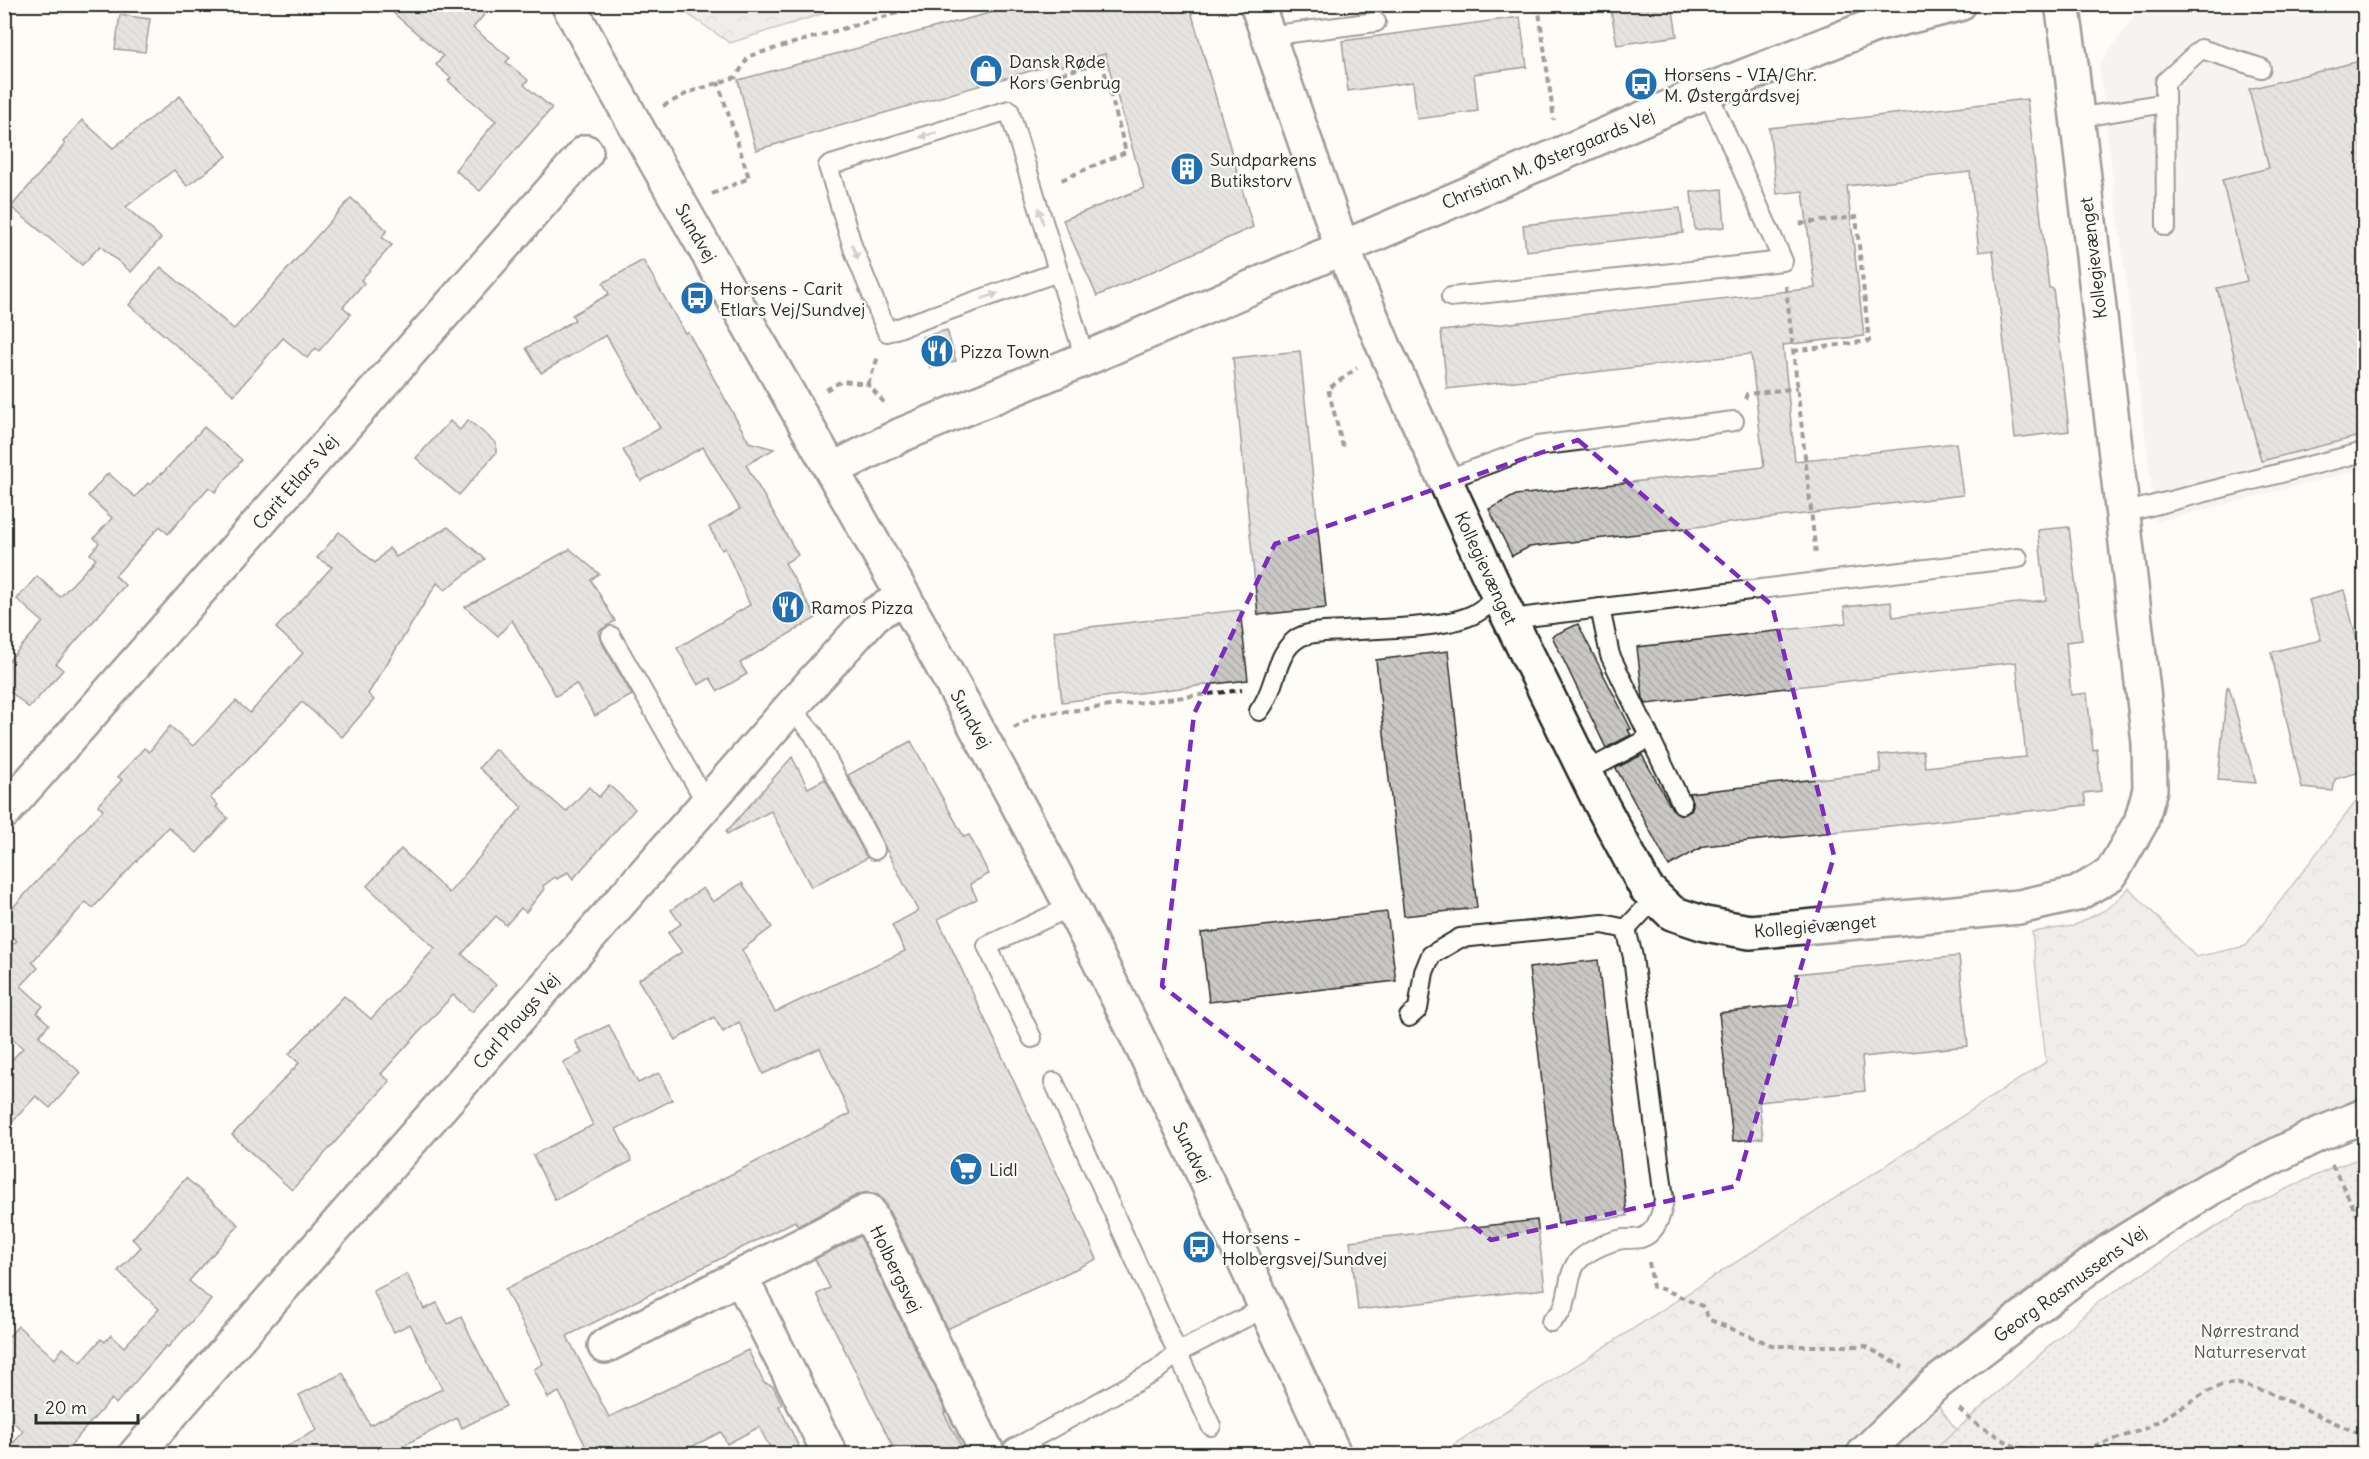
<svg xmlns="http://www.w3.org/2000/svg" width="2369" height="1459" viewBox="0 0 2369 1459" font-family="Delius,sans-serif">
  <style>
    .built { fill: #edece8 }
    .forest { fill: url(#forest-crowns); stroke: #858482; stroke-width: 1.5 }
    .park { fill: url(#park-dots); stroke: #858482; stroke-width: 1.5 }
    .building { fill: url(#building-back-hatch); stroke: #2b2b2b; stroke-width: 1.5 }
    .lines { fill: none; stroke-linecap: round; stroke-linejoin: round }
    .service-casing { stroke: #2b2b2b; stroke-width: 22 }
    .minor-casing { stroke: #2b2b2b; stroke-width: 38 }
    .secondary-casing { stroke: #2b2b2b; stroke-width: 38 }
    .path { stroke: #2b2b2b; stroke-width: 4; stroke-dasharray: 6 4.5; stroke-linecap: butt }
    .service { stroke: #fdfcf7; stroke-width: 18 }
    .minor { stroke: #fdfcf7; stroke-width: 33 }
    .secondary { stroke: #fdfcf7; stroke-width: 33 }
    .oneway { fill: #9e9e9b }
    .marked { fill: none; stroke: #7b2cbf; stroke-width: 4.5; stroke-dasharray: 12 8; stroke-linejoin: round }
    .labels { text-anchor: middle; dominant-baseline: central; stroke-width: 4.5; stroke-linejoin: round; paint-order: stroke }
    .poi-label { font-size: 18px; fill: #2b2b2b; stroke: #fdfcf7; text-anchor: start }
    .street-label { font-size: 18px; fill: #2b2b2b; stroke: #fdfcf7 }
    .park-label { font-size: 18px; fill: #585857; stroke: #fdfcf7 }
  </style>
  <defs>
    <pattern id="forest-crowns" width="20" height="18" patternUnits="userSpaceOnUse" patternTransform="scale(1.5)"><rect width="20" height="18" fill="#dfdeda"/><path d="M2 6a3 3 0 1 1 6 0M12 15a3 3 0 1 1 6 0" fill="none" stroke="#c0bfbb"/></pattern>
    <pattern id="park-dots" width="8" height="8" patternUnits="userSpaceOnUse" patternTransform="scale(1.5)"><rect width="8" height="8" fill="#dfdeda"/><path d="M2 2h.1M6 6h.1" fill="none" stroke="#c0bfbb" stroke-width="1.8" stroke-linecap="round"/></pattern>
    <pattern id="building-back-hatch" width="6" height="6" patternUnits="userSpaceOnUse" patternTransform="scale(1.5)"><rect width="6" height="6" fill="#c9c8c4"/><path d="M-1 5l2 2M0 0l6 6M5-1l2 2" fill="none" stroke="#adaca9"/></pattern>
  </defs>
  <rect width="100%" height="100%" fill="#fdfcf7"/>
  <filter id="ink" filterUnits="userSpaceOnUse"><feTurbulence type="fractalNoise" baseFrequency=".0167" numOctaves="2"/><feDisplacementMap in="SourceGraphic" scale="12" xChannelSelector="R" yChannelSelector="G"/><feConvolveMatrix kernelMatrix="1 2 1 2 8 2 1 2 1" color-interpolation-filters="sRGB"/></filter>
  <g filter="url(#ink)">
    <path class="built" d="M2142,5H2364V469L2156,522L2099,65Z"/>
    <g class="forest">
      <path d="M675,5V4L850,5L730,43Z"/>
      <path d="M2364,791V1095L2198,1175L2093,1239L1916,1376L1955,1428L2001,1454H1439L2046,1062L2032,932L2073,926L2109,908L2129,888L2196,957L2246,946Z"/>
    </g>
    <path class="park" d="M2364,1157V1454H1930L2098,1302L2246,1208L2330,1169Z"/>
    <g class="building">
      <path d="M383,4H493L473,28L510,58L506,62L528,80L524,85L552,108L480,191L455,170L496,121L448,81L451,78L436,65L443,56Z"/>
      <path d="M1023,4H1189L1253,227L1097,296L1063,220L1144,188L1105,54L1061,66L1058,63L756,150L738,80Z"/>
      <path d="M1610,4H1672L1677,36L1617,45Z"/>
      <path d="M120,15L150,19L145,52L115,49Z"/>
      <path d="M1520,17L1527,67L1474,74L1478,111L1417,119L1413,82L1348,91L1342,41Z"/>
      <path d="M2364,60V435L2261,461L2217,288L2247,281L2222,180L2269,168L2249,89Z"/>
      <path d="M180,96L227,156L187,186L174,170L126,207L161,238L131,272L100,246L82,265L11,207L65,144L63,142L82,120L113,148Z"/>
      <path d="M2027,99L2049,288H2053L2069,431L2015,438L1993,250L1979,252L1970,172L1847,186L1864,336L1783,345L1795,461L1956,443L1963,495L1529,547L1512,556L1489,509L1516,495L1764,467L1751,354L1447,389L1441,331L1815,288L1803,191L1777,194L1769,128Z"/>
      <path d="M1722,189L1725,227L1695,230L1691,192Z"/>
      <path d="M351,198L387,230L382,237L392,245L361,280L364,283L343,307L351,314L319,351L316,348L307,358L283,338L234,395L129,305L161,267L234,329Z"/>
      <path d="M1680,208L1683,233L1526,251L1523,225Z"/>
      <path d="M643,260L685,333L688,332L749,442L774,449L746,465L798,555L785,563L816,618L740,663L747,674L718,691L710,678L698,685L677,648L750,605L725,548L722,550L709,527L740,509L703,447L641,481L623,450L660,428L606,335L541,373L526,348L575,320L572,315L609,294L603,283Z"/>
      <path d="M947,330L956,361L930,368L922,337Z"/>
      <path d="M1300,351L1326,608L1258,615L1233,358Z"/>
      <path d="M468,420L496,443V453L459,495L416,458L450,421L460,430Z"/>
      <path d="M204,427L242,460L215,492L209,487L168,534L160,526L115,576L125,585L56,664L63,670L29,708L4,686V666L43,622L17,599L37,576L60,597L96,559L90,554L99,543L94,538L112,518L88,496L108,473L135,497L148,483L150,485L161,473L162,474Z"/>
      <path d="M448,527L485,559L445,590L437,583L368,694L374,700L342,737L302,702L210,798L218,805L216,807L228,818L197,853L168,827L93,908L86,902L32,962L38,968L21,986L43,1006L37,1013L49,1024L39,1036L81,1073L50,1108L36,1096L4,1131V1068L23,1048L4,1032V936L13,944L17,941L4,930V917L103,810L98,805L122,780L118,777L144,748L149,752L170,726L193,746L236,701L250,713L303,653L276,628L332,567L317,558L339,532L375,563L389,548L396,557Z"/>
      <path d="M2069,527L2082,640L2066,642L2071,695L2087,693L2093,750L2097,749L2101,791L2084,793L2086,805L1704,846L1669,866L1616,768L1642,755L1672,809L1682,815L1691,811L1693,805L1689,793L1881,772L1879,755L1923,751L1925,767L2026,757L2016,662L1646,704L1643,698L1637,647L1846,623L1844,607L1891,602L1893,617L2046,600L2038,530Z"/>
      <path d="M570,549L599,574L591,580L615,621L599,631L601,641L632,695L595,716L576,684L556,696L512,620L498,636L465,607Z"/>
      <path d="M2344,590L2364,668V771L2335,779L2333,791L2302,788L2271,652L2321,640L2309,600Z"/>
      <path d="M1240,610L1248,680L1062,702L1054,631Z"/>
      <path d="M1578,624L1631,729L1628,730L1631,735L1606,748L1552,636Z"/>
      <path d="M1448,651L1477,908L1404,916L1376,660Z"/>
      <path d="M2227,687H2229L2256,783L2218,780Z"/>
      <path d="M911,741L964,837L969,835L989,874L970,884L977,899L938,919L1097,1259L947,1329L885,1203L878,1195L868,1192L859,1194L798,1226L795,1221L567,1336L609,1417L748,1350L764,1383L773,1386L782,1404L779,1406L803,1455H774L759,1427L727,1444L721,1432L675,1455H590L559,1392L548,1398L534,1369L543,1364L505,1289L850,1114L820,1048L763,1074L739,1022L723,1032L714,1017L676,1040L638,980L682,952L668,933L681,924L671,910L703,888L713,902L742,883L772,927L742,950L775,1012L905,951L892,925L918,911L848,775Z"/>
      <path d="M495,749L566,812L589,787L599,797L609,785L635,809L573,879L568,872L557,879L555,877L543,886L544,889L526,912L521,908L506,925L496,916L462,954L496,985L472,1012L453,995L381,1074L390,1081L292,1190L232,1135L299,1063L289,1054L344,996L371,1019L435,948L367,886L401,849L449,893L522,807L479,768Z"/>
      <path d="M792,757L808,788L825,779L867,858L811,887L771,811L727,834L726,832Z"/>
      <path d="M1387,912L1396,981L1209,1002L1201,933Z"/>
      <path d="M1959,956L1968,1046L1862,1057L1865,1091L1759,1102L1763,1138L1733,1141L1719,1013L1799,1004L1796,974Z"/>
      <path d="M1598,960L1627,1216L1558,1224L1529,968Z"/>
      <path d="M609,1025L638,1083L659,1073L672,1100L616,1129L632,1161L555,1200L533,1155L593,1125L563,1062L582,1053L575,1041Z"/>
      <path d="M186,1178L239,1225L189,1281L211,1300L168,1347L166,1346L116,1404L111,1399L62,1455H4L23,1431L4,1414V1342L18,1326L55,1359L63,1348L81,1362L101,1339L105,1342L111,1335L124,1347L159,1309L118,1271L141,1247L132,1239Z"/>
      <path d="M1537,1220L1545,1289L1358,1310L1350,1241Z"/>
      <path d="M860,1236L946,1412L944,1413L966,1455H897L817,1294L830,1288L815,1259Z"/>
      <path d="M407,1274L424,1309L437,1303L448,1324L461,1317L506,1406L462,1428L457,1418L385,1455H270L317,1430L299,1395L343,1373L370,1425L442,1389L410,1324L394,1332L373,1291Z"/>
    </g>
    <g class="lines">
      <g class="service-casing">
        <g id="service">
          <path d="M1267,36L1376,22"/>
          <path d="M2077,118L2165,103"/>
          <path d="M2166,226L2165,82L2201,49L2261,68"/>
          <path d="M1058,272L887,332L853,248L828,166L1009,110L1085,359"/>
          <path d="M1451,297L1783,261L1707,91"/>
          <path d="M1445,480L1537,446L1734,421"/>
          <path d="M2123,513L2364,452"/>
          <path d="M1600,608L1610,655L1682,804"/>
          <path d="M1510,619L2018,558"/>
          <path d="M611,636L707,804"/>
          <path d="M791,708L814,735L875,850"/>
          <path d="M1259,711C1277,689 1274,651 1300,637C1312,631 1332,632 1345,631C1380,628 1448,629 1476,613C1484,608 1492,602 1499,597"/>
          <path d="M1585,772L1649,738"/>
          <path d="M1626,929L1656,897"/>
          <path d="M1409,1017L1418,1009L1424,972L1431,955L1460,938L1603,924L1626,929"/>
          <path d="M1032,1038L987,946L1072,906"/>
          <path d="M1054,1082L1211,1426"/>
          <path d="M1551,1322C1554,1319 1558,1315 1561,1312C1571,1296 1566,1272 1580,1259C1590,1250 1610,1241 1623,1239C1629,1239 1635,1239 1641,1238C1657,1233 1662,1213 1664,1199L1633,957L1626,929"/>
          <path d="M1013,1449L1156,1371L1177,1353L1266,1307"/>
        </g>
      </g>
      <g class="minor-casing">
        <g id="minor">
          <path d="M1257,4L1342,247L1385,349L1445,480L1499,597L1600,802L1646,888L1672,913L1705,924L1750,932L2019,907L2077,894L2111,874L2141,822L2150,789L2149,743L2071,64L2062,4"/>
          <path d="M832,470L901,435L1085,359L1707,91L1875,25L1959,4"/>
          <path d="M4,812L586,152"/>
          <path d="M740,1276L830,1454"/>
          <path d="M605,1346L868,1211L988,1454"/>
          <path d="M136,1454L814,681L875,614L904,597"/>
          <path d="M1864,1454L1933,1386L2111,1250L2211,1188L2317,1135L2364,1116"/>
        </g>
      </g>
      <g class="secondary-casing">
        <path id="secondary" d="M568,4C720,282 884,552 1032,831C1141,1035 1237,1245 1334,1454"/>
      </g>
      <g class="path">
        <path d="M1538,4L1554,120"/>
        <path d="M1021,85L1102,62L1126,152L1059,181"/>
        <path d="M663,106L690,92L736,77L749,56L928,4"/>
        <path d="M712,194L749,178L718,82"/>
        <path d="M1786,286L1816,555"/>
        <path d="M1793,351L1869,341L1856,217L1796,224"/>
        <path d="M868,384L878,357"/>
        <path d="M826,390L842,381L868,384L887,406"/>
        <path d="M1745,399L1747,394L1798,388"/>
        <path d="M1343,447L1328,389L1357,368"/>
        <path d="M1014,728L1036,715L1242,690"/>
        <path d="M2332,1165L2364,1228"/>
        <path d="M1649,1262L1653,1287C1671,1290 1685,1300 1702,1306L1710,1320L1774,1346H1865L1903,1367"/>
        <path d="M1959,1409L1973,1422L2014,1446L2048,1454"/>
        <path d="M2053,1454L2090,1448L2147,1428L2205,1393L2220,1386L2235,1383L2268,1392L2364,1436"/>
      </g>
      <use href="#service" class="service"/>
      <use href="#minor" class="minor"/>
      <use href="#secondary" class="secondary"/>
    </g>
    <defs><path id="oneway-solid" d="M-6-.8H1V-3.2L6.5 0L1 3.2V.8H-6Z" transform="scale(1.5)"/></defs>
    <g class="oneway">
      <use href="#oneway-solid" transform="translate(928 135) rotate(163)"/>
      <use href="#oneway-solid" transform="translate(1041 216) rotate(-107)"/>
      <use href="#oneway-solid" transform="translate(855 252) rotate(69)"/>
      <use href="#oneway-solid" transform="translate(990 296) rotate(-19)"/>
    </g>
  </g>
  <path d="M0 0H2369V1459H0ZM1578,440L1772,605L1834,856L1736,1186L1491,1240L1162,986L1194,714L1275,544Z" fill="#fdfcf7" fill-opacity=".55" fill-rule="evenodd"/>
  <path class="marked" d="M1578,440L1772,605L1834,856L1736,1186L1491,1240L1162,986L1194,714L1275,544Z"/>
  <defs>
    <g id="shop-disc" transform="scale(1.725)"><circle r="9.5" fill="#1f6fb2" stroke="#fdfcf7"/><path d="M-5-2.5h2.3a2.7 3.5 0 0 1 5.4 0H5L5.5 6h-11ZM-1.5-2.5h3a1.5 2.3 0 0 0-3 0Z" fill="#fff"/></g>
    <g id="bus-disc" transform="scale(1.725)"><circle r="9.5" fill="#1f6fb2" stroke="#fdfcf7"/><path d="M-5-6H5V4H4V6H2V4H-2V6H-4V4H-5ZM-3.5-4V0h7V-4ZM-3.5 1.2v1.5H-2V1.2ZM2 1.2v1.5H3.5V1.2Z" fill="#fff"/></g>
    <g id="building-disc" transform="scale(1.725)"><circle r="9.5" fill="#1f6fb2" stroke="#fdfcf7"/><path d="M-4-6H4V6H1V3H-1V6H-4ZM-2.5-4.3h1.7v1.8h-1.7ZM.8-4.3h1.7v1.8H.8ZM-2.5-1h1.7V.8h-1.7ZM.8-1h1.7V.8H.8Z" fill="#fff"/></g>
    <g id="restaurant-disc" transform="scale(1.725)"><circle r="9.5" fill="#1f6fb2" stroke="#fdfcf7"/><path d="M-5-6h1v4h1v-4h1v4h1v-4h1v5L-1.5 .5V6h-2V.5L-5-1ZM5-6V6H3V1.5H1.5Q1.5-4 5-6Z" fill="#fff"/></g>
    <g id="supermarket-disc" transform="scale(1.725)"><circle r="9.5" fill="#1f6fb2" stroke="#fdfcf7"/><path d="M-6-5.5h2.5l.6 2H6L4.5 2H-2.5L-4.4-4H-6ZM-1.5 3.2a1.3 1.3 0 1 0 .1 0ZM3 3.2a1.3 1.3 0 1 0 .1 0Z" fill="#fff"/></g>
  </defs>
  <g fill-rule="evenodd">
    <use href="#shop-disc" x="986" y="71"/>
    <use href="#bus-disc" x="1641" y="84"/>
    <use href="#building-disc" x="1187" y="169"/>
    <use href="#bus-disc" x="697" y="298"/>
    <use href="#restaurant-disc" x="937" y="351"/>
    <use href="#restaurant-disc" x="788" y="607"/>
    <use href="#supermarket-disc" x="966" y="1169"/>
    <use href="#bus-disc" x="1199" y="1247"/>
  </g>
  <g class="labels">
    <g class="poi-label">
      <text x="1009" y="61">Dansk Røde<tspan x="1009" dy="21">Kors Genbrug</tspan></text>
      <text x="1664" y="74">Horsens - VIA/Chr.<tspan x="1664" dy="21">M. Østergårdsvej</tspan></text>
      <text x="1210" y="159">Sundparkens<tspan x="1210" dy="21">Butikstorv</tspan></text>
      <text x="720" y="288">Horsens - Carit<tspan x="720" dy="21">Etlars Vej/Sundvej</tspan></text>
      <text x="960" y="351">Pizza Town</text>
      <text x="811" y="607">Ramos Pizza</text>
      <text x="989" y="1169">Lidl</text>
      <text x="1222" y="1237">Horsens -<tspan x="1222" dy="21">Holbergsvej/Sundvej</tspan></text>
    </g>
    <g class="street-label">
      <text transform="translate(1548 159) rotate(-23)">Christian M. Østergaards Vej</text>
      <text transform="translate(696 233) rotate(60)">Sundvej</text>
      <text transform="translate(2093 258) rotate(-97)">Kollegievænget</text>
      <text transform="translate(295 482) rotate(-49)">Carit Etlars Vej</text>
      <text transform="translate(1486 568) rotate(65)">Kollegievænget</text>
      <text transform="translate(971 719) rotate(61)">Sundvej</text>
      <text transform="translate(1815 926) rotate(-5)">Kollegievænget</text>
      <text transform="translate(516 1021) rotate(-49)">Carl Plougs Vej</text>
      <text transform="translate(1192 1152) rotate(64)">Sundvej</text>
      <text transform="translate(896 1269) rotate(64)">Holbergsvej</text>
      <text transform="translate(2070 1284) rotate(-36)">Georg Rasmussens Vej</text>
    </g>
    <g class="park-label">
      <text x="2250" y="1330">Nørrestrand<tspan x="2250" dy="21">Naturreservat</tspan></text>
    </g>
  </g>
  <rect width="2369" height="1459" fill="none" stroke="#fdfcf7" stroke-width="24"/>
  <rect x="12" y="12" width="2345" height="1435" fill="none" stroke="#2b2b2b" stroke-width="2" filter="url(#ink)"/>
  <path d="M36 1414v9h102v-9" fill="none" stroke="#2b2b2b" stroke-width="3"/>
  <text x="45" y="1414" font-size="18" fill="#2b2b2b" stroke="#fdfcf7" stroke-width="4.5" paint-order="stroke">20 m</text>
</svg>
